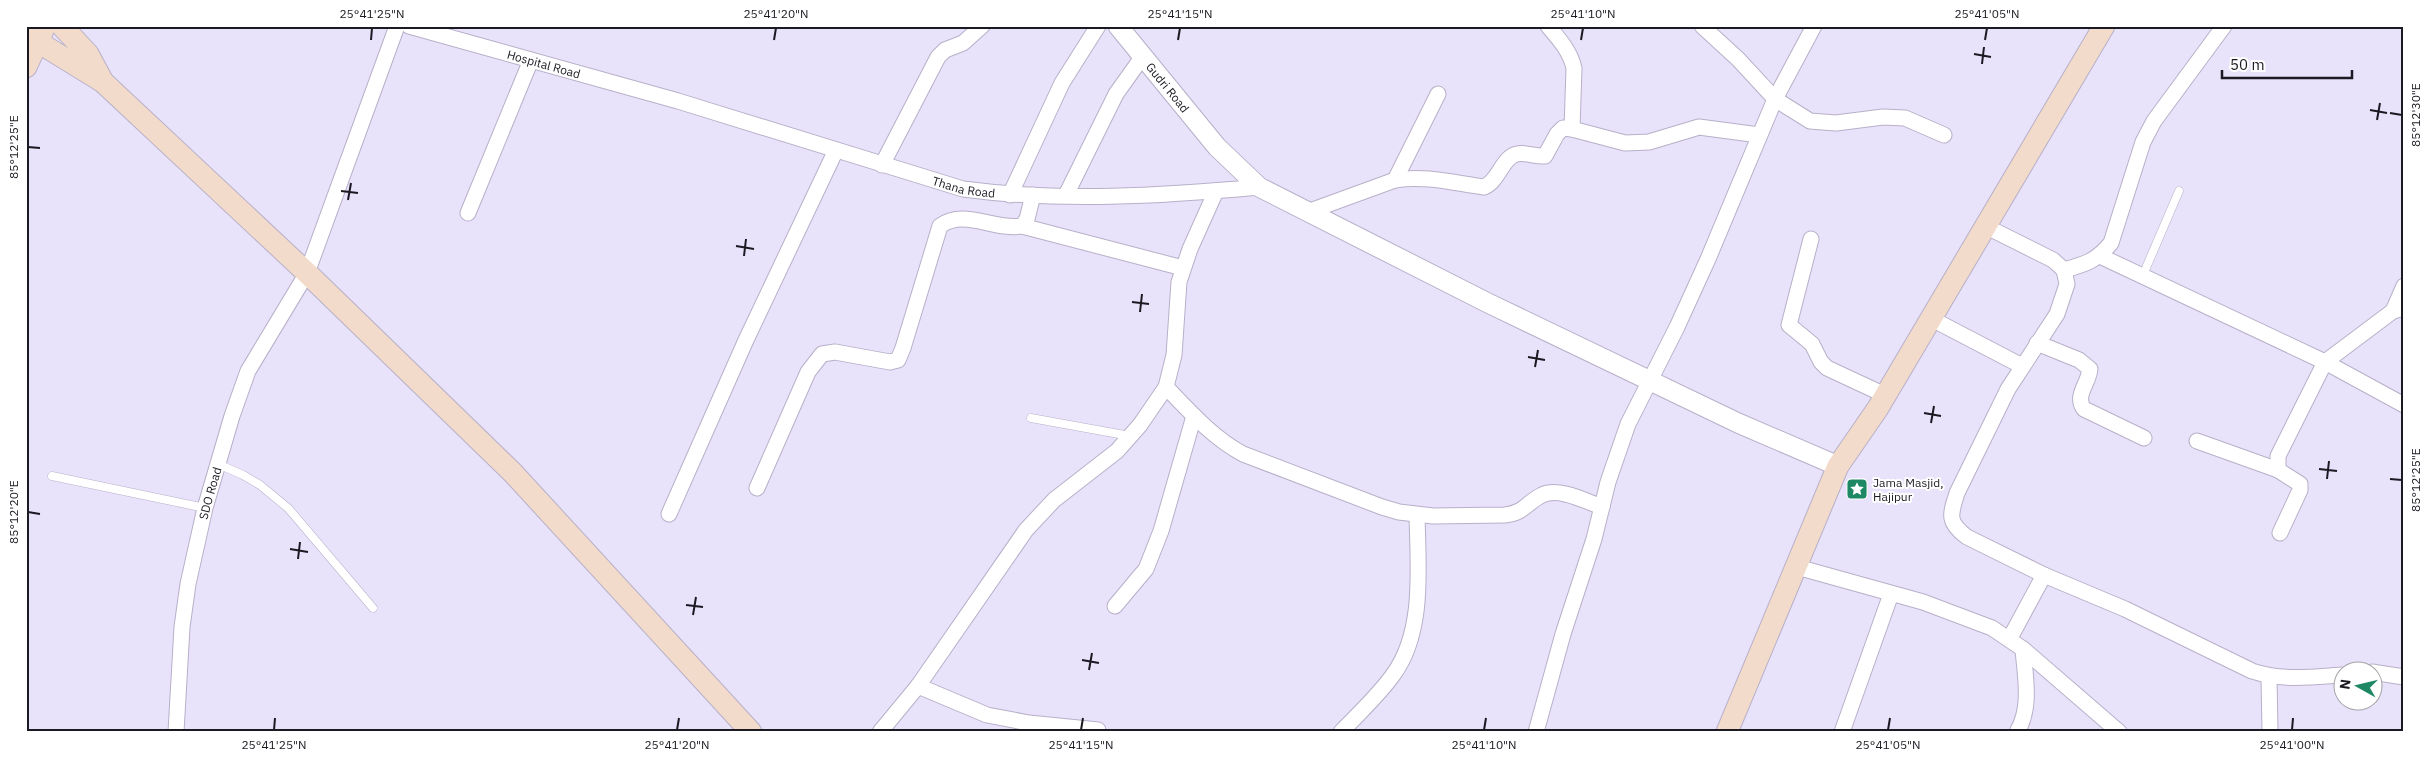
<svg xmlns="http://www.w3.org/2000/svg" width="2430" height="758" viewBox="0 0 2430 758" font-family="'IBM Plex Sans',sans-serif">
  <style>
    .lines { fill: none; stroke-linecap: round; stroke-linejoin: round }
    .service-casing { stroke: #b7b0c8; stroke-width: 9 }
    .minor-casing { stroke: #b7b0c8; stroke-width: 17 }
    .tertiary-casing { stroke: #b7b0c8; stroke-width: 21 }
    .secondary-casing { stroke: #b7b0c8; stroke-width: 23 }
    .service { stroke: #fff; stroke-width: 8 }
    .minor { stroke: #fff; stroke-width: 15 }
    .tertiary { stroke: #fff; stroke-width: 19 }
    .secondary { stroke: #f2dbca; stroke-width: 21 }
    .ticks { fill: none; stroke: #1b1921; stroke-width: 2 }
    .labels { text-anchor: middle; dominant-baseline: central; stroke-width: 4; stroke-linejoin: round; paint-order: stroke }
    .street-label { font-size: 12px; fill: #1b1921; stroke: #fff }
    .poi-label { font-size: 12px; fill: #1b1921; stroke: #fff; text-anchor: start }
    .neatline { fill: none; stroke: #1b1921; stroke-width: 2 }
    .ticks-label { font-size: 12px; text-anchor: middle; fill: #1b1921 }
  </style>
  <rect width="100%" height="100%" fill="#e9e2fb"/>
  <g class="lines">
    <g class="service-casing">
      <g id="service">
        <path d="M2143,275L2179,191"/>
        <path d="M1031,418L1130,436"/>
        <path d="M218,464L243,475L260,485L288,508L373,608"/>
        <path d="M52,476L205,508"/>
      </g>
    </g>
    <g class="minor-casing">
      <g id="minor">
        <path id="s1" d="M409,26L678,101L963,189C1061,202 1162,196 1259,187"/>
        <path d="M1548,26C1559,39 1570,51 1574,68L1572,129"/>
        <path d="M1702,26L1738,59L1775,99L1810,121L1836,123L1883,117L1905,118L1944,135"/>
        <path d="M882,165L938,57L945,50L963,43L982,26"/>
        <path d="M1395,180L1438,94"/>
        <path d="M1010,195L1062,83L1098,26"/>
        <path d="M1066,195L1116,94L1143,56"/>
        <path d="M1310,211L1395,180C1426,175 1454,183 1484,187C1499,181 1502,157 1517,154C1526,152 1536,157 1545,156L1557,134L1563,128L1572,129L1625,143L1649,142L1699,127L1759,135"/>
        <path d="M468,213L531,60"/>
        <path d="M1022,226L1183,268"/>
        <path d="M1985,226L2053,260L2064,270L2067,284L2057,314L2008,389L1957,493C1950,515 1947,522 1967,537L2044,575L2125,609L2252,671C2282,681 2311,677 2342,675"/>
        <path d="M1811,239L1789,325L1812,344L1821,362L1827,368L1885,395"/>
        <path d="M2100,256L2325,362L2404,405"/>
        <path d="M2064,270C2086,264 2096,261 2111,243L2143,142L2154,121L2224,26"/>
        <path d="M2393,311L2404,286"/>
        <path d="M1930,318L2022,366"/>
        <path d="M2037,343L2079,360L2090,369C2089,383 2074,396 2084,409L2144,438"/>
        <path d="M1166,387C1190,412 1213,438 1243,454L1382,507L1399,512L1433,516L1505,515C1524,513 1526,503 1542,495C1559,487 1585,501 1602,507"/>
        <path d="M2197,441L2278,470"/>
        <path d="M757,488L808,372L822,354L835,352L890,362L898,360L903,348L940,226C964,208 995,231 1022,226L1027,219L1033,195"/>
        <path d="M669,514L746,340L836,150"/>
        <path d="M2280,533L2300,490V484L2278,470V456L2325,362L2393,311L2404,308"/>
        <path d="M1797,567L1923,602L1992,628L2023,649L2119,732"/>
        <path d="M1115,606L1146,569L1161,531L1194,416"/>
        <path d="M2010,638L2044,575"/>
        <path d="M2372,672L2404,677"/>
        <path d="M2269,677L2270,732"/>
        <path d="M918,686L987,715L1029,723L1098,730"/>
        <path id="s2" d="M176,732L182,627L188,584L205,508L232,416L248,371L307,273L397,26"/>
        <path d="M880,732L918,686L1026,530L1054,500L1117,451L1140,425L1166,387L1174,355L1179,282L1190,249L1216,191"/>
        <path d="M1341,732C1358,714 1378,696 1393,675C1425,632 1418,566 1417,515"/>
        <path d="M1536,732L1563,634L1594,539L1608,482L1628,424L1677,327L1708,259L1775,99L1814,26"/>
        <path d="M1842,732L1891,594"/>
        <path d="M2017,732C2032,707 2025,676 2023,649"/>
      </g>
    </g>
    <g class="tertiary-casing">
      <g id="tertiary">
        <path id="s3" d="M1118,26L1217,147L1259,187L1488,303L1738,423L1838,466"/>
      </g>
    </g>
    <g class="secondary-casing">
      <g id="secondary">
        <path d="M62,26L88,54L103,82"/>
        <path d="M26,30L38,42L103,82L307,273L513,473L751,732"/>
        <path d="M26,67L45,26"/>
        <path d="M1727,732L1838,466L1878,408L2104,26"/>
      </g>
    </g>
    <use href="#service" class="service"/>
    <use href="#minor" class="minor"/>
    <use href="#tertiary" class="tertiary"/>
    <use href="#secondary" class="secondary"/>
  </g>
  <path class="ticks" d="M371,40L372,28M774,40L776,28M1178,40L1180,28M1581,40L1583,28M1985,40L1987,28M1974,54L1991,57M1982,64L1984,47M2370,110L2387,113M2390,113L2402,115M2377,120L2380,103M28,147L40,148M341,191L358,193M348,200L351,183M736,246L754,249M744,256L746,239M1132,302L1149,304M1140,312L1142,294M1528,357L1545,360M1535,367L1538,350M1924,413L1941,416M1931,423L1934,406M2319,469L2337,471M2327,479L2329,461M2390,479L2402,480M28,512L40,514M290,549L308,552M298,559L300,542M686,605L703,607M693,615L696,597M1082,660L1099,663M1089,670L1092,653M274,730L275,718M677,730L679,718M1081,730L1083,718M1484,730L1486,718M1888,730L1890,718M2292,730L2293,718"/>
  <defs>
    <g id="sight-square" transform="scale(1.125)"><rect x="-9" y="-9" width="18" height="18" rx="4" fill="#1e8865" stroke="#fff"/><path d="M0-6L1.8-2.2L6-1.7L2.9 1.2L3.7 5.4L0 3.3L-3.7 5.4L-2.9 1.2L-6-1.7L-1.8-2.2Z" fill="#fff"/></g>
  </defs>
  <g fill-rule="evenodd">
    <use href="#sight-square" x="1857" y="489"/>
  </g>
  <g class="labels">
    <g class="street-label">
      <text stroke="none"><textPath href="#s1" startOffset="140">Hospital Road</textPath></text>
      <text stroke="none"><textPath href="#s3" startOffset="79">Gudri Road</textPath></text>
      <text stroke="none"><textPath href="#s1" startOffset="578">Thana Road</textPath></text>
      <text stroke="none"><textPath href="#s2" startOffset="242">SDO Road</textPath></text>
    </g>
    <g class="poi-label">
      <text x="1873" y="482">Jama Masjid,<tspan x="1873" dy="14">Hajipur</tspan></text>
    </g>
  </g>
  <rect width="2430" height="758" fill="none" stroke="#ffffff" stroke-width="55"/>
  <g transform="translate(2358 686) rotate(278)"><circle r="24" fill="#ffffff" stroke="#a4a3a6"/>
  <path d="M0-4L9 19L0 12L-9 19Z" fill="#1e8865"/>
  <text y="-8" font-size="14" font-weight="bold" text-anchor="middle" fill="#1b1921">N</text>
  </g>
  <path d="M2222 70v8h130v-8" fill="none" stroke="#1b1921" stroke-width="2.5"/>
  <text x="2230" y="70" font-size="15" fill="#1b1921" stroke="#ffffff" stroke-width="4" paint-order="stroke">50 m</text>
  <rect x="28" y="28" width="2374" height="702" class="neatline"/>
  <g class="ticks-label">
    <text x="372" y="18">25°41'25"N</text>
    <text x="776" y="18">25°41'20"N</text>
    <text x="1180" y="18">25°41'15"N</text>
    <text x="1583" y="18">25°41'10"N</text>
    <text x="1987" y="18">25°41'05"N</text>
    <text transform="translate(2416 115) rotate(-90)" y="4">85°12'30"E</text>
    <text transform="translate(14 147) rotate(-90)" y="4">85°12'25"E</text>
    <text transform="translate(2416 480) rotate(-90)" y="4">85°12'25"E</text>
    <text transform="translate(14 512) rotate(-90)" y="4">85°12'20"E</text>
    <text x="274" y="749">25°41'25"N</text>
    <text x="677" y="749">25°41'20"N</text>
    <text x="1081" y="749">25°41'15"N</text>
    <text x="1484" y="749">25°41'10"N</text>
    <text x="1888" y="749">25°41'05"N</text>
    <text x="2292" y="749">25°41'00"N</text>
  </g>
</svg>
